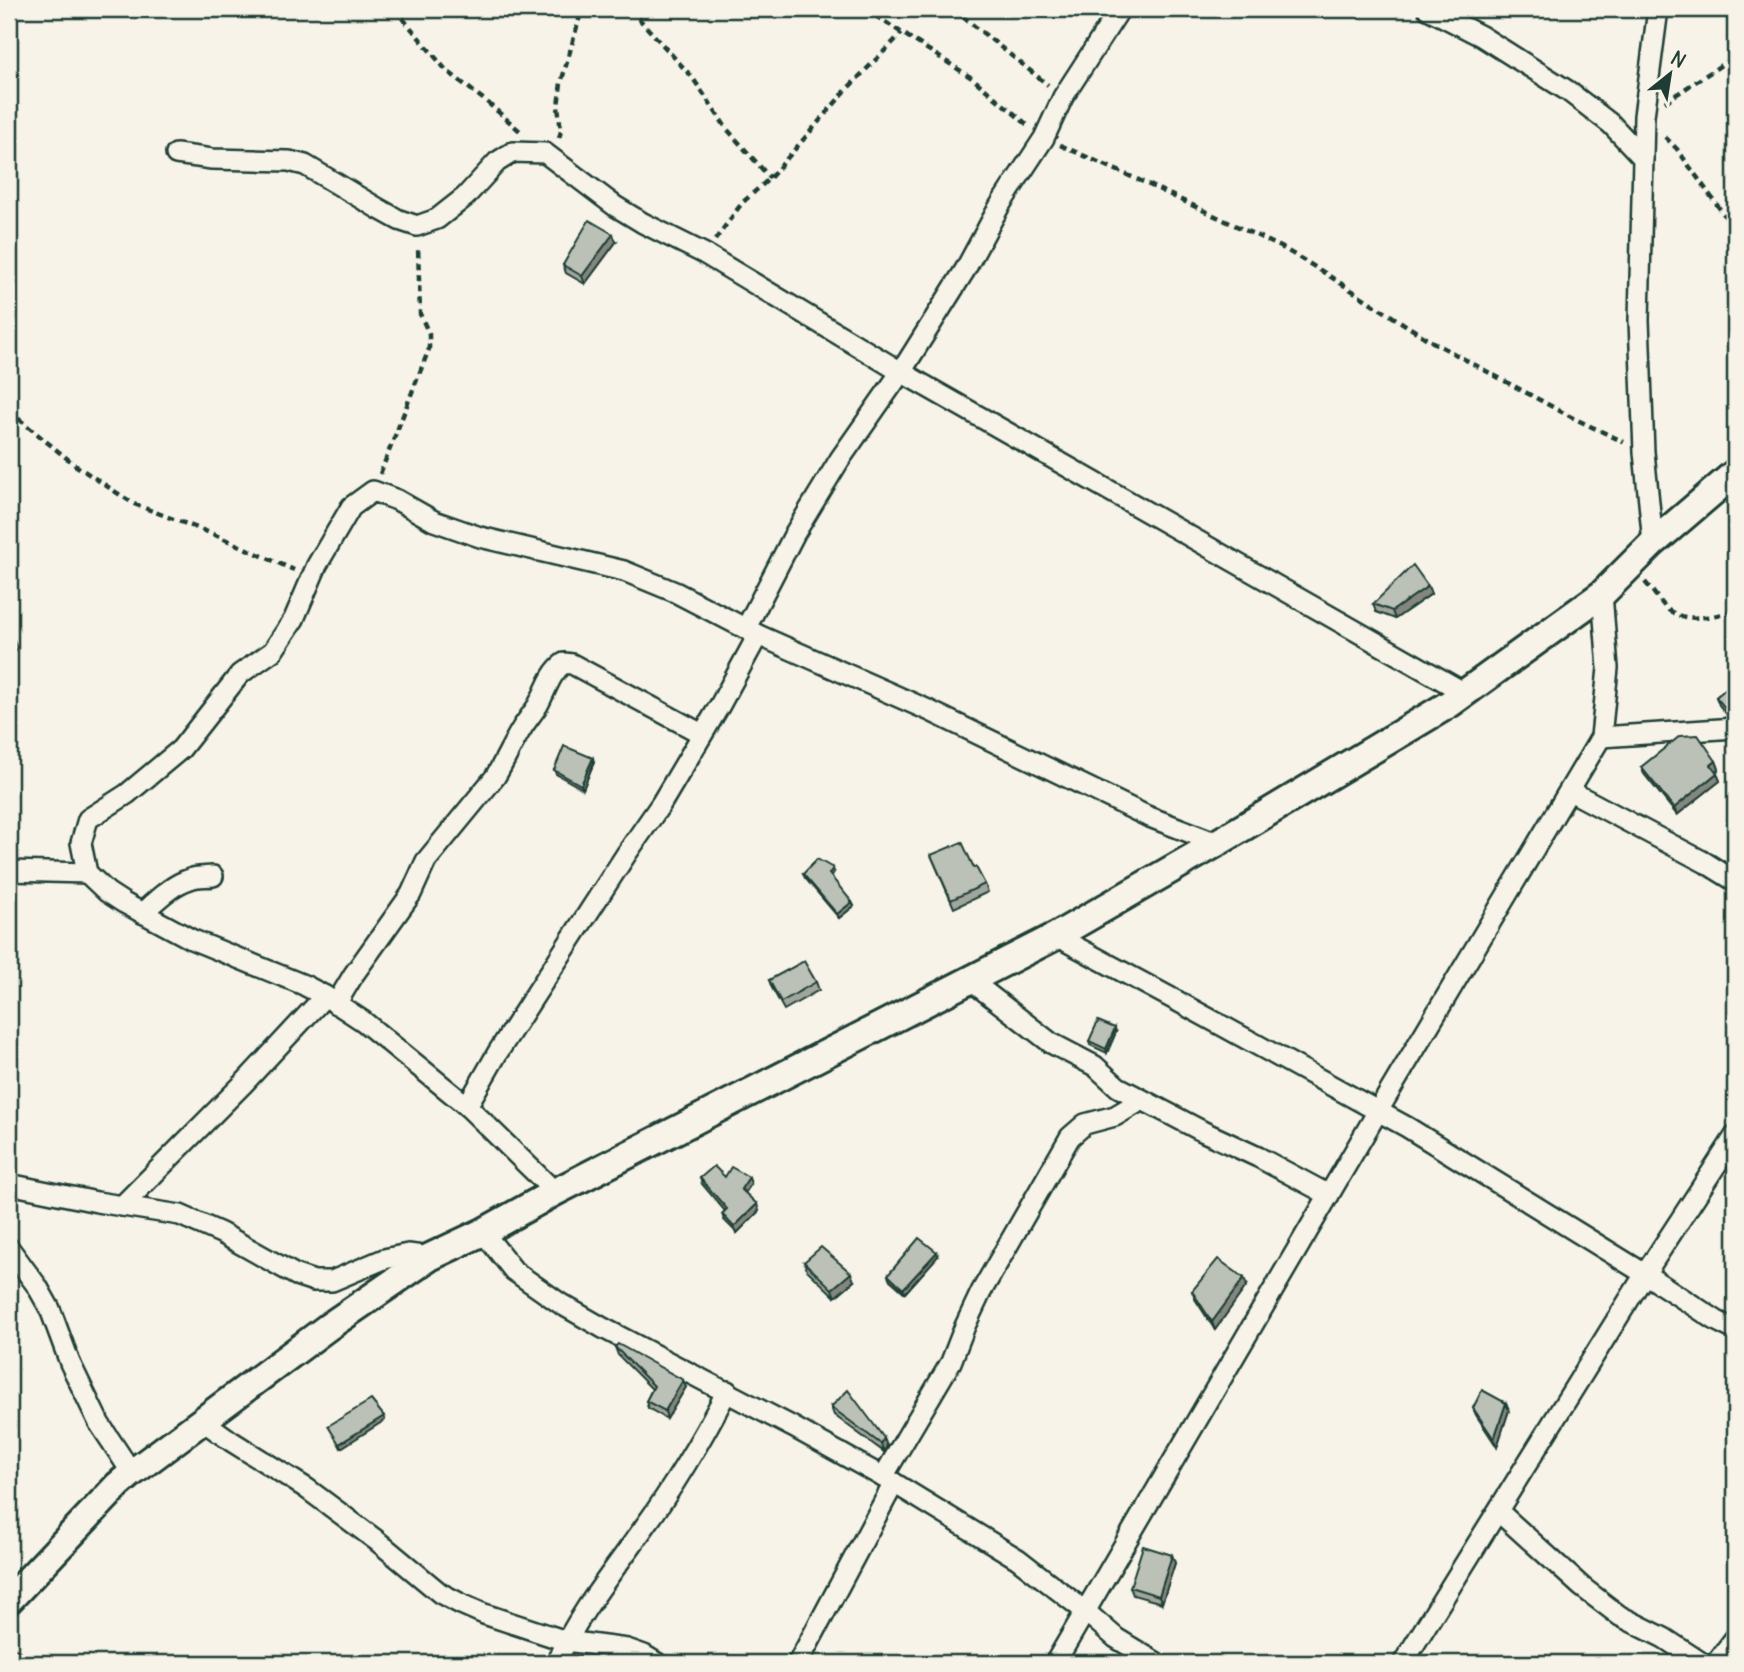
<svg xmlns="http://www.w3.org/2000/svg" width="1744" height="1672" viewBox="0 0 1744 1672" font-family="Delius,sans-serif">
  <style>
    .lines { fill: none; stroke-linecap: round; stroke-linejoin: round }
    .minor-casing { stroke: #1f3d34; stroke-width: 24 }
    .secondary-casing { stroke: #1f3d34; stroke-width: 32 }
    .path { stroke: #1f3d34; stroke-width: 4.5; stroke-dasharray: 7 5; stroke-linecap: butt }
    .minor { stroke: #f7f3e8; stroke-width: 19 }
    .secondary { stroke: #f7f3e8; stroke-width: 26 }
    .wall { fill: #a1a69d; stroke: #1f3d34; stroke-width: 2 }
    .shaded-wall { fill: #83877f; stroke: #1f3d34; stroke-width: 2 }
    .building { fill: #bbc1b6; stroke: #1f3d34; stroke-width: 2 }
  </style>
  <rect width="100%" height="100%" fill="#f7f3e8"/>
  <filter id="ink" filterUnits="userSpaceOnUse"><feTurbulence type="fractalNoise" baseFrequency=".0143" numOctaves="2"/><feDisplacementMap in="SourceGraphic" scale="14" xChannelSelector="R" yChannelSelector="G"/><feConvolveMatrix kernelMatrix="1 2 1 2 8 2 1 2 1" color-interpolation-filters="sRGB"/></filter>
  <g filter="url(#ink)">
    <g class="lines">
      <g class="minor-casing">
        <g id="minor">
          <path d="M1428,9L1481,36L1568,91L1611,124L1643,158L1639,320L1644,452L1653,543"/>
          <path d="M176,154L212,159L289,161L305,165L379,209L399,220L417,226L437,219L465,197L497,162L513,152L545,153L615,206L643,223L705,254L901,372L1465,693"/>
          <path d="M1643,158L1644,116L1658,9"/>
          <path d="M746,628L795,533L840,459L901,372L965,270L1000,205L1044,138L1063,97L1120,9"/>
          <path d="M1601,737L1735,728"/>
          <path d="M1570,791L1706,863L1735,881"/>
          <path d="M9,871L87,873"/>
          <path d="M142,913C157,900 171,885 190,879C197,876 206,877 213,876"/>
          <path d="M1056,936L1177,1001L1407,1127L1645,1274L1717,1321L1735,1330"/>
          <path d="M970,980L1051,1043L1095,1066L1118,1087L1202,1131L1258,1157L1329,1195"/>
          <path d="M336,1004L354,974L411,894L426,861L495,777C505,761 512,744 522,728C527,720 533,713 538,705C546,691 550,673 564,663L572,664L702,734"/>
          <path d="M467,1106L498,1052L627,853L661,804L720,705L758,635"/>
          <path d="M9,1184L97,1202L180,1215L221,1233L296,1275L314,1281H332L384,1259L408,1254L430,1257"/>
          <path d="M555,1192L467,1106L363,1021L325,996L304,985L191,939L124,903L107,892L87,873L81,843L88,819L127,794L181,749L240,674L273,651L294,619L317,565L351,507L373,491L397,500L434,521L480,537L624,571L675,592L758,635L928,710L1147,816L1217,843"/>
          <path d="M122,1206L244,1083L325,996"/>
          <path d="M483,1232L514,1271L561,1304L603,1328L793,1427L894,1483L1018,1559L1085,1611L1116,1638L1157,1663"/>
          <path d="M9,1248L37,1286L50,1309L70,1363L99,1423L132,1473"/>
          <path d="M203,1421L231,1441L306,1488L376,1540L440,1593L461,1604L484,1614L566,1641L627,1649L644,1655L657,1663"/>
          <path d="M883,1477L951,1362L965,1326L981,1292L1070,1137L1085,1124L1115,1116L1142,1100"/>
          <path d="M1498,1511L1582,1587L1620,1616L1664,1638L1702,1663"/>
          <path d="M9,1658L18,1663"/>
          <path d="M556,1663C578,1614 612,1573 643,1529C675,1485 702,1439 727,1391"/>
          <path d="M798,1663L894,1483"/>
          <path d="M1055,1663L1378,1111L1601,737L1608,668L1602,594"/>
          <path d="M1403,1663L1645,1274L1735,1136"/>
          <path d="M1716,1663L1735,1638"/>
        </g>
      </g>
      <g class="secondary-casing">
        <path id="secondary" d="M9,1600L118,1485L132,1473L328,1327L430,1257L483,1232L555,1192L1056,936L1217,843L1451,703L1602,594L1653,543L1735,473"/>
      </g>
      <g class="path">
        <path d="M395,9L446,70L488,103L520,131"/>
        <path d="M630,9L692,77L727,129L770,178"/>
        <path d="M865,9L972,78L1029,126"/>
        <path d="M953,9L1048,85"/>
        <path d="M1665,102L1735,56"/>
        <path d="M1665,137L1677,149L1735,230"/>
        <path d="M559,138L561,131L558,106L561,83L582,9"/>
        <path d="M1060,145L1141,181L1281,247L1320,270L1429,340L1573,418L1624,442"/>
        <path d="M715,240L742,203L770,178L848,88L902,33"/>
        <path d="M9,411L75,465L134,504L213,534L294,570"/>
        <path d="M380,474L429,349V334L420,314L418,246"/>
        <path d="M1645,582C1652,590 1659,600 1666,608C1685,625 1713,615 1735,612"/>
      </g>
      <use href="#minor" class="minor"/>
      <use href="#secondary" class="secondary"/>
    </g>
    <g class="wall">
      <path d="M616,242L585,284L566,273L563,265Z"/>
      <path d="M1428,586L1431,594L1395,619L1376,612L1373,604Z"/>
      <path d="M1735,681V717L1728,716L1719,705L1716,697Z"/>
      <path d="M1716,761L1719,769L1716,772L1720,781L1677,815L1644,774L1641,767Z"/>
      <path d="M594,762L583,789L556,774L554,770Z"/>
      <path d="M931,855L985,884L988,892L954,908Z"/>
      <path d="M834,872L831,877L854,906L839,918L805,878L803,874Z"/>
      <path d="M769,980L816,982L819,990L784,1010L772,988Z"/>
      <path d="M1116,1032L1107,1053L1090,1045L1089,1041Z"/>
      <path d="M725,1177L751,1184L745,1193L759,1211L737,1233L724,1220L722,1214L725,1211L702,1184L700,1178Z"/>
      <path d="M937,1252L938,1256L905,1293L889,1279L888,1275Z"/>
      <path d="M804,1262L854,1281L835,1297L807,1270Z"/>
      <path d="M1247,1285L1215,1330L1195,1299L1192,1291Z"/>
      <path d="M615,1347L686,1387L667,1419L648,1408L646,1401L652,1389L618,1355Z"/>
      <path d="M1506,1403L1509,1410L1497,1447L1476,1415L1473,1408Z"/>
      <path d="M831,1407L887,1446L884,1452L834,1415Z"/>
      <path d="M1172,1555L1175,1563L1162,1603L1133,1595L1130,1587Z"/>
    </g>
    <g class="shaded-wall">
      <path d="M613,234L616,242L585,284L582,276Z"/>
      <path d="M1428,586L1431,594L1395,619L1392,611Z"/>
      <path d="M14,641L17,648L9,664V652Z"/>
      <path d="M593,758L594,762L583,789L581,785Z"/>
      <path d="M1716,761L1719,769L1714,773L1711,765Z"/>
      <path d="M1717,773L1720,781L1677,815L1674,808Z"/>
      <path d="M833,868L834,872L830,878L829,874Z"/>
      <path d="M852,902L854,906L839,918L837,914Z"/>
      <path d="M1115,1028L1116,1032L1107,1053L1106,1049Z"/>
      <path d="M749,1177L751,1184L743,1196L741,1189Z"/>
      <path d="M757,1204L759,1211L737,1233L734,1227Z"/>
      <path d="M937,1252L938,1256L905,1293L903,1289Z"/>
      <path d="M851,1273L854,1281L835,1297L832,1289Z"/>
      <path d="M1244,1278L1247,1285L1215,1330L1212,1322Z"/>
      <path d="M683,1380L686,1387L667,1419L665,1411Z"/>
      <path d="M1506,1403L1509,1410L1497,1447L1494,1439Z"/>
      <path d="M384,1416L385,1420L341,1448L339,1444Z"/>
      <path d="M884,1438L887,1446L884,1452L881,1444Z"/>
      <path d="M1172,1555L1175,1563L1162,1603L1159,1596Z"/>
    </g>
    <g class="building">
      <path d="M589,220L613,234L582,276L563,265Z"/>
      <path d="M1413,565L1428,586L1392,611L1373,604Z"/>
      <path d="M9,638L14,641L9,652Z"/>
      <path d="M1735,681V709L1725,708L1716,697Z"/>
      <path d="M1698,735L1716,761L1711,765L1717,773L1674,808L1641,767L1680,736Z"/>
      <path d="M564,746L593,758L581,785L554,770Z"/>
      <path d="M962,842L974,868L976,867L985,884L951,900L931,855Z"/>
      <path d="M817,859L833,868L829,874L852,902L837,914L803,874Z"/>
      <path d="M804,961L816,982L781,1002L769,980Z"/>
      <path d="M1098,1021L1115,1028L1106,1049L1089,1041Z"/>
      <path d="M714,1166L725,1177L731,1167L749,1177L741,1189L757,1204L734,1227L722,1214L727,1209L700,1178Z"/>
      <path d="M919,1238L937,1252L903,1289L888,1275Z"/>
      <path d="M821,1247L851,1273L832,1289L804,1262Z"/>
      <path d="M1218,1259L1244,1278L1212,1322L1192,1291Z"/>
      <path d="M618,1344L683,1380L665,1411L646,1401L654,1386L615,1347Z"/>
      <path d="M848,1390L884,1438L881,1444L831,1407Z"/>
      <path d="M1482,1390L1506,1403L1494,1439L1473,1408Z"/>
      <path d="M371,1400L384,1416L339,1444L328,1426Z"/>
      <path d="M1143,1546L1172,1555L1159,1596L1130,1587Z"/>
    </g>
  </g>
  <rect width="1744" height="1672" fill="none" stroke="#f7f3e8" stroke-width="35"/>
  <rect x="18" y="18" width="1709" height="1637" fill="none" stroke="#1f3d34" stroke-width="2.5" filter="url(#ink)"/>
  <g transform="translate(1670 74) rotate(30)" stroke="#f7f3e8" stroke-width="5" paint-order="stroke">
  <path d="M0-5L12 26L0 18L-12 26Z" fill="#1f3d34"/>
  <text y="-10" font-size="19" font-weight="bold" text-anchor="middle" fill="#1f3d34">N</text>
  </g>
</svg>
